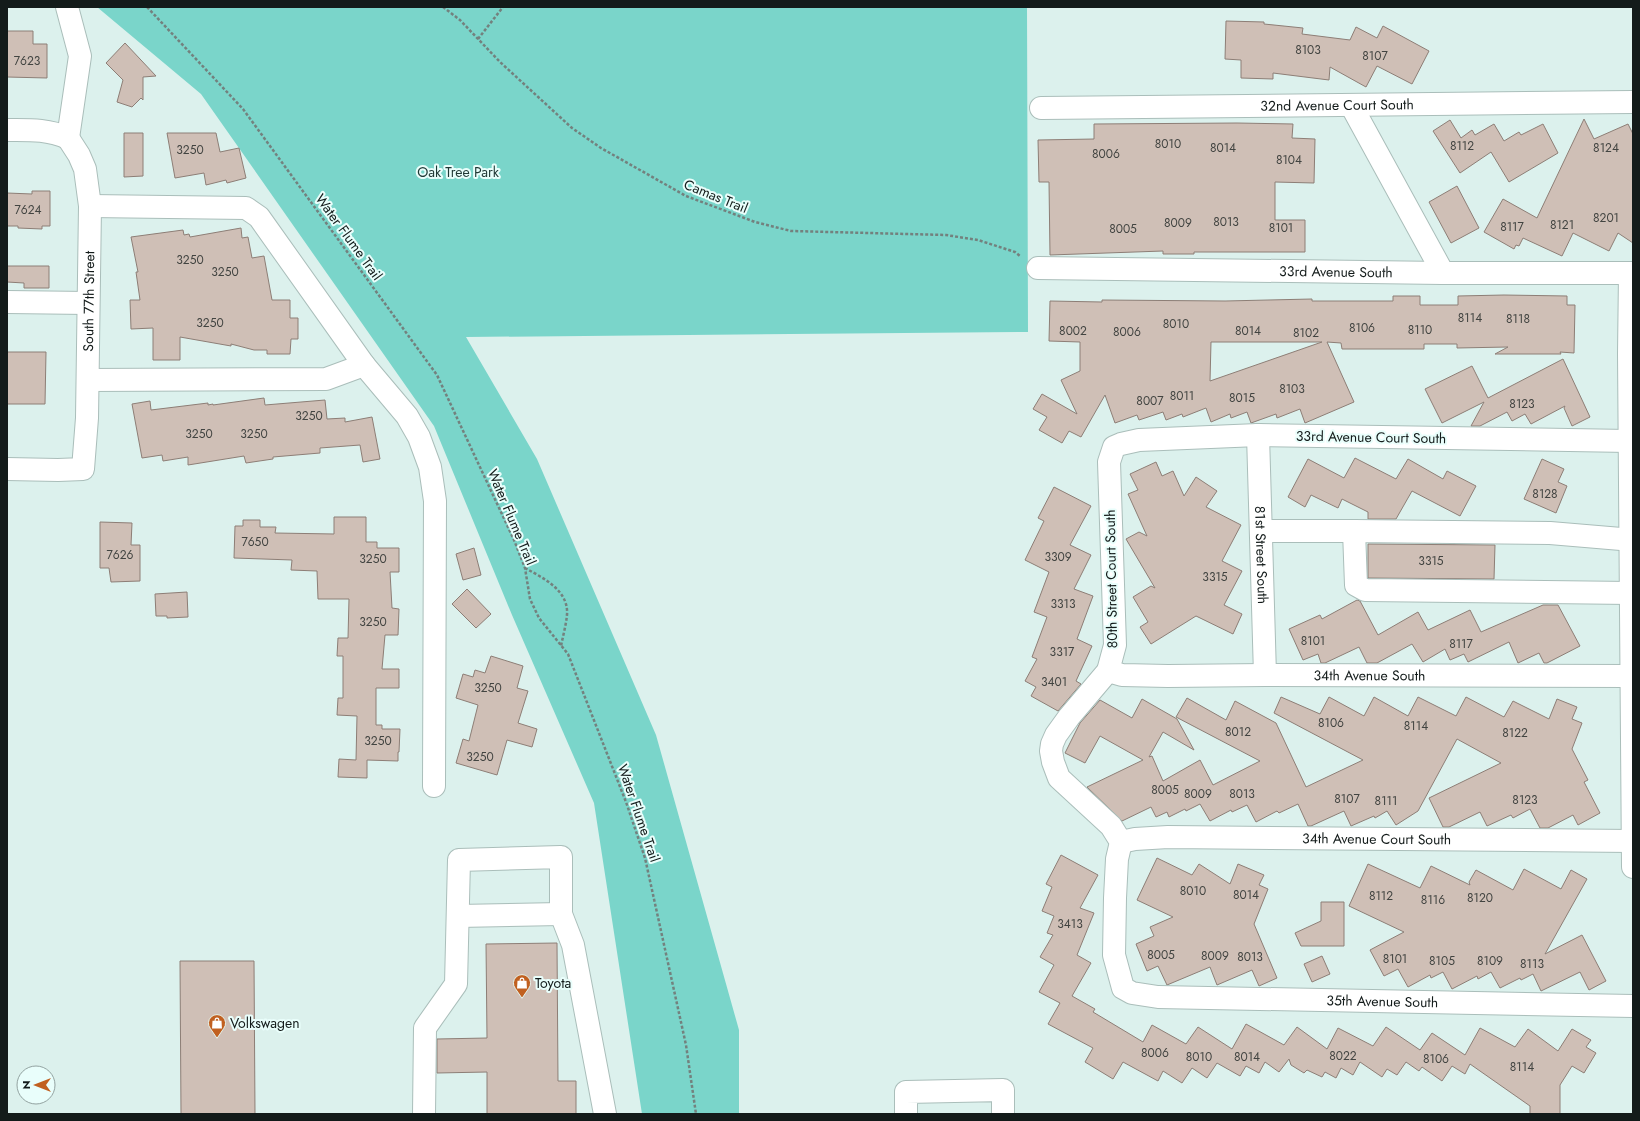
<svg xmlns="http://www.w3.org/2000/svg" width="1640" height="1121" viewBox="0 0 1640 1121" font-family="Jost,sans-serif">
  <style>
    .green { fill: #7ad5ca }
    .building { fill: #cfbfb6; stroke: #8d7e76; fill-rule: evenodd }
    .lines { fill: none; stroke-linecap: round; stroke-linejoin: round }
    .minor-casing { stroke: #aabeba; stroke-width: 24 }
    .path { stroke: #73817e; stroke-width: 2.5; stroke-dasharray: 3 2; stroke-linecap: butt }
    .minor { stroke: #fff; stroke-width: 22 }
    .labels { text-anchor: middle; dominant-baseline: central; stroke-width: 4; stroke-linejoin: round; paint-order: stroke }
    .number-label { font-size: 12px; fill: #424441 }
    .street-label { font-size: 14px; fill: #131b1a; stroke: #e9fefb }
    .park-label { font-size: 14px; fill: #1f3734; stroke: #e9fefb }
    .poi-label { font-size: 14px; fill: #131b1a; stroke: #e9fefb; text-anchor: start }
  </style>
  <rect width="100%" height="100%" fill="#dcf1ed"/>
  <path class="green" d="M97,7H1027L1028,332L466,337L537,459L656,735L739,1030V1114H642L594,803L512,615L434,426L201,94Z"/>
  <g class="building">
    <path d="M1226,21L1264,22V24L1303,28L1302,34L1350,40L1356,27L1377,38L1383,26L1429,51L1412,84L1377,66L1366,87L1330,67L1329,80L1273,73V79L1241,78V60L1225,59Z"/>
    <path d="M7,31H33V44H47V78L7,77Z"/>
    <path d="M125,43L156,76L143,77V100L141,98L132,107L117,102L123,80L106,63Z"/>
    <path d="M1584,119L1594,139L1628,124L1633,134V243L1618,233L1609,251L1573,233L1562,256L1523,238L1519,246L1516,245L1514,249L1484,232L1503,199L1537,218Z"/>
    <path d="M1450,120L1461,138L1472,130L1475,135L1494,124L1504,141L1519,132L1521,135L1543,124L1558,153L1509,182L1491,152L1460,173L1433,131Z"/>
    <path d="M1237,123L1293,124L1292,138L1315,139L1314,183L1275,182V220H1305V252H1194V254H1163V251L1050,255L1049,182H1039L1038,140L1094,139V124Z"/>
    <path d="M124,133H143V176L124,177Z"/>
    <path d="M167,133H216L220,152L239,148L246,178L227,183L226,180L206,185L204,173L175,178Z"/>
    <path d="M1457,186L1479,228L1451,243L1429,202Z"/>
    <path d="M32,191H50V226H42V229L18,228V226H7V193L32,194Z"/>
    <path d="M241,228L242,238L248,237L252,258L264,256L272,300H290V318H298V339H291L290,354H267V350H254L231,344V346L180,337V360H153V328L131,329L130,300H140L136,272H138L131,237L183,230L184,235L189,234L190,237Z"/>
    <path d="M7,266H49V288H24V283L7,282Z"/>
    <path d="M1504,295L1567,296V305H1575L1574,353L1560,352L1561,354H1495L1508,347L1457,348V344H1424V349H1342L1341,343L1327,342L1354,402L1305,423L1300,409L1277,418L1276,414L1251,423L1247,412L1231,418L1230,414L1211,422L1206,408L1183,417L1182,414L1166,420L1163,412L1139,420L1137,415L1115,423L1105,395L1081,437L1069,431L1062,443L1039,430L1047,417L1033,409L1042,394L1077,414L1061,380L1080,371V342L1049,341L1050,301L1102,302V300L1225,301L1312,299V301H1393V296H1420V305H1458V296ZM1211,342H1322L1210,381Z"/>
    <path d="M7,352H46L45,404H7Z"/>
    <path d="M1563,359L1590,417L1572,426L1564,408L1565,406L1531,424L1525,414L1512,421L1507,412L1480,426H1471L1484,402L1442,423L1425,389L1472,366L1488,398Z"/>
    <path d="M264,398L265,405L325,400L327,419L345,418V422L372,417L380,459L363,462L360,445L320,448V453L273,457V459L246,463L244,456L188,465V457L163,461L162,455L142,458L132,404L150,401L151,410L208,403V405L213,404V405Z"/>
    <path d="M1355,458L1396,479L1408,459L1443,479L1447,471L1476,486L1460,516L1412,491L1396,519H1368V512L1342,499L1338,508L1311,495L1305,507L1288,497L1308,459L1344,478Z"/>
    <path d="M1542,459L1564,469L1558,482L1567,486L1556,513L1524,499Z"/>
    <path d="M1156,462L1162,476L1173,471L1184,496L1196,477L1217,491L1206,507L1241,525L1222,561L1242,571L1224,605L1242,614L1233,634L1196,616L1151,644L1140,627L1148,622L1133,597L1151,586L1155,588L1126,539L1139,532L1147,536L1128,494L1138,490L1130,474Z"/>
    <path d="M1054,487L1091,506L1070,545L1091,555L1074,589L1093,596L1077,639L1092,646L1076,681L1081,684L1058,711L1031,696L1036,687L1025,681L1037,659L1032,657L1047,617L1034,612L1049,572L1025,560L1044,521L1038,518Z"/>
    <path d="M334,517H366V542H377V548H399V572H390L392,608L399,609L398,635H385L382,669H399V688H376V725H382V729H400L399,752H398V761L367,760V778L338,777L339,759L356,760L357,716L337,715L338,698H343V656H337L338,638H348L349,599H318L317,571L291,570L292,560L234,558L235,526H243V520H260V527H276L275,533L334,534Z"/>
    <path d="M100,522L132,523L131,545H140V581L111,582L109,568H100Z"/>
    <path d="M1368,544L1495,545L1494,579L1368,578Z"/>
    <path d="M474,548L481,575L463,580L456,554Z"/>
    <path d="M467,589L491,614L476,628L452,604Z"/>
    <path d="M187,592L188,617L167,618V616H156L155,594Z"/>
    <path d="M1357,600L1360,601L1378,635L1418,612L1428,630L1470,610L1481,632L1543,605H1558L1580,646L1547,663H1544L1539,653L1518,663L1509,642L1468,662L1464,654L1450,660L1445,649L1423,662L1412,644L1377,663H1367L1359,647L1325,663H1321L1318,654L1303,660L1289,629L1320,615L1322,619Z"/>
    <path d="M491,656L523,666L517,688L528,691L518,723L537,729L532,747L507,740L497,775L456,763L463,739L469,741L478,705L456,698L463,674L473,677L475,670L485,673Z"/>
    <path d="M1281,697L1320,714L1329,697L1364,716L1374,697L1408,716L1418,697L1456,716L1466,697L1504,717L1513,701L1549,719L1557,699L1577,707L1572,719L1582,723L1572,749L1588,780L1584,782L1600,813L1578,825L1573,815L1548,828H1540L1530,809L1513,818L1511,815L1487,826L1480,812L1449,827H1443L1429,798L1501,763L1457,739L1418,811L1396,825L1387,811L1375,818L1374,816L1351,826L1344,811L1311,826H1308L1298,804L1279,813L1277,811L1256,822L1247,805L1232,812L1231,810L1210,821L1200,804L1186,811L1185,809L1169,817L1167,812L1156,817L1151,807L1122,821L1087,787L1143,760L1100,736L1085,763L1065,753L1080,723L1100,700L1132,718L1142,699L1177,719L1194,750L1163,732L1149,757L1152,756L1163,781L1200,760L1213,785L1260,761L1176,717L1187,698L1226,720L1235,701L1276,723L1306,787L1363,760L1274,713Z"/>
    <path d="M1061,855L1098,875L1080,908L1094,913L1077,955L1091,963L1072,996L1095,1009L1093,1012L1143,1042L1152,1025L1186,1044L1198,1027L1232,1049L1246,1024L1284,1045L1297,1027L1327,1049L1338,1028L1373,1046L1386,1027L1420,1050L1432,1033L1465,1055L1480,1028L1515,1047L1528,1029L1558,1051L1572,1029L1591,1040L1586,1047L1596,1053L1584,1073L1572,1066L1560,1085V1114H1530V1106L1470,1064L1465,1074L1452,1066L1442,1081L1422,1067L1419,1071L1406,1062L1397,1075L1387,1069L1382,1077L1360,1062L1353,1075L1341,1068L1336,1078L1325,1072L1322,1077L1307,1070L1304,1073L1291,1065L1289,1059L1279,1072L1265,1062L1259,1073L1246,1066L1240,1076L1217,1063L1207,1078L1192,1068L1182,1083L1163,1071L1158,1081L1123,1062L1113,1079L1085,1062L1093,1048L1048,1024L1060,1003L1039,992L1054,965L1040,957L1053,935L1047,933L1054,916L1042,911L1052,887L1046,884Z"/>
    <path d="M1157,858L1192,875L1199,864L1230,884L1238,864L1264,875L1259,885L1268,889L1254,924L1277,978L1259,986L1252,970L1217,985L1210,967L1167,985L1158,966L1147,971L1136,944L1154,936L1150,927L1173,917L1137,900Z"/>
    <path d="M1368,864L1420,888L1431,866L1470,885L1469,882L1476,870L1513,890L1524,869L1561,889L1571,870L1587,879L1545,954L1582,935L1606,981L1589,990L1580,972L1541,991L1533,974L1521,980L1520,978L1500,988L1491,972L1478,979L1477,976L1452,989L1443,972L1431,978L1430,975L1408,987L1398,969L1384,976L1370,950L1404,932L1349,906Z"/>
    <path d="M1321,902H1344V946H1301L1295,933L1321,921Z"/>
    <path d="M557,943L558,1081H576V1114H487V1072L437,1073V1039L487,1038L486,944Z"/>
    <path d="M1322,956L1330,974L1312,982L1304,964Z"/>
    <path d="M180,961H254L255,1114H181Z"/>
  </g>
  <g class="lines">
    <g class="minor-casing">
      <g id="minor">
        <path d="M67,7L80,56L68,138"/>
        <path d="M1351,105L1443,273"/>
        <path id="s1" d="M1041,108L1633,102"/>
        <path d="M7,130C30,130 47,129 68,138"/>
        <path d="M90,206L246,208L259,217L364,365L407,416L419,437L430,467L435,501L434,786"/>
        <path id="s2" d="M1038,268L1443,273H1633"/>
        <path d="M1630,273L1629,354L1633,867"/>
        <path d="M7,302L88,303"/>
        <path d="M88,380L326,379L364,365"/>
        <path id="s3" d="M1258,435L1265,675"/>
        <path id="s4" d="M1629,441L1258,435L1139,440L1121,444L1114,447L1109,462L1115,645L1108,671L1069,717L1056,735L1052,744L1051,751L1053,762L1059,778L1111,826L1121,842L1117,859L1115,898L1114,955L1123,988L1132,993L1158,997L1633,1006"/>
        <path id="s5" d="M7,469L58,470L83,469L87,418L90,206L85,169L79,155L68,138"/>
        <path d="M1261,531H1354"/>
        <path d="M1631,593L1365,590L1356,585L1354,531L1550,533L1633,540"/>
        <path id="s6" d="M1108,671L1122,675L1168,676L1265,675L1631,676"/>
        <path id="s7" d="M1121,842L1135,839L1168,837L1633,841"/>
        <path d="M458,916L561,914"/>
        <path d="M424,1114L425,1028L456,984L459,860L561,857V914L573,945L605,1114"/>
        <path d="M906,1114V1092L1003,1090V1114"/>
      </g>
    </g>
    <g class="path">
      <path d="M147,7L243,109L437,375L514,540L525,568L530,599L539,618L568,654L626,802L645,858L686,1045L696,1114"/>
      <path d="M443,7L460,20L500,62L572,128L601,148L686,196L755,222L791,231L946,235L978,240L1015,252L1020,256"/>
      <path d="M478,39L503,7"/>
      <path d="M525,568C543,578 569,590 567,615C566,625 563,636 561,646"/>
    </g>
    <use href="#minor" class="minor"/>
  </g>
  <defs>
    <g id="shop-pin" transform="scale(0.9)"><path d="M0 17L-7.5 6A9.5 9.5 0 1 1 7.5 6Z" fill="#c16020" stroke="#e9fefb"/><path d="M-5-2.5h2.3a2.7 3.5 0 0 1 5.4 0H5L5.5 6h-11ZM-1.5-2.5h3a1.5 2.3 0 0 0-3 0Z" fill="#fff"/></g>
  </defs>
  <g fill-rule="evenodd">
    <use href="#shop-pin" x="522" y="983"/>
    <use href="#shop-pin" x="217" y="1023"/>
  </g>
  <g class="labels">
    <g class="number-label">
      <text x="1308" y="50">8103</text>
      <text x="1375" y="56">8107</text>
      <text x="27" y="61">7623</text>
      <text x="1168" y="144">8010</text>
      <text x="1462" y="146">8112</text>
      <text x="1223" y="148">8014</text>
      <text x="1606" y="148">8124</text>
      <text x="190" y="150">3250</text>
      <text x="1106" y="154">8006</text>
      <text x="1289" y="160">8104</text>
      <text x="28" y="210">7624</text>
      <text x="1606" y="218">8201</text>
      <text x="1226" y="222">8013</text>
      <text x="1178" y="223">8009</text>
      <text x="1562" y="225">8121</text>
      <text x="1512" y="227">8117</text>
      <text x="1281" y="228">8101</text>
      <text x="1123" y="229">8005</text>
      <text x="190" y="260">3250</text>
      <text x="225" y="272">3250</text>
      <text x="1470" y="318">8114</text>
      <text x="1518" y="319">8118</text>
      <text x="210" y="323">3250</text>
      <text x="1176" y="324">8010</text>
      <text x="1362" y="328">8106</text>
      <text x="1420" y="330">8110</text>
      <text x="1073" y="331">8002</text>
      <text x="1248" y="331">8014</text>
      <text x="1127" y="332">8006</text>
      <text x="1306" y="333">8102</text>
      <text x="1292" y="389">8103</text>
      <text x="1182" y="396">8011</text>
      <text x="1242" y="398">8015</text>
      <text x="1150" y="401">8007</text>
      <text x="1522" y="404">8123</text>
      <text x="309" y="416">3250</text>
      <text x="199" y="434">3250</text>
      <text x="254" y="434">3250</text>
      <text x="1545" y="494">8128</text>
      <text x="255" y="542">7650</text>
      <text x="120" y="555">7626</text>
      <text x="1058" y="557">3309</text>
      <text x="373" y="559">3250</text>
      <text x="1431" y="561">3315</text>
      <text x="1215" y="577">3315</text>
      <text x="1063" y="604">3313</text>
      <text x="373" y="622">3250</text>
      <text x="1313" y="641">8101</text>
      <text x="1461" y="644">8117</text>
      <text x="1062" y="652">3317</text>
      <text x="1054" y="682">3401</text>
      <text x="488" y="688">3250</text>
      <text x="1331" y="723">8106</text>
      <text x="1416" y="726">8114</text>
      <text x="1238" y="732">8012</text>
      <text x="1515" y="733">8122</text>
      <text x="378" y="741">3250</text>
      <text x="480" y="757">3250</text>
      <text x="1165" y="790">8005</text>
      <text x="1198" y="794">8009</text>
      <text x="1242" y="794">8013</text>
      <text x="1347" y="799">8107</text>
      <text x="1525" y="800">8123</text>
      <text x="1386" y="801">8111</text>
      <text x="1193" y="891">8010</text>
      <text x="1246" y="895">8014</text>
      <text x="1381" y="896">8112</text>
      <text x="1480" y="898">8120</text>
      <text x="1433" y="900">8116</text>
      <text x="1070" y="924">3413</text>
      <text x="1161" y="955">8005</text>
      <text x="1215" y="956">8009</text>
      <text x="1250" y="957">8013</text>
      <text x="1395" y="959">8101</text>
      <text x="1442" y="961">8105</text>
      <text x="1490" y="961">8109</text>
      <text x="1532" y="964">8113</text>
      <text x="1155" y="1053">8006</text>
      <text x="1343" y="1056">8022</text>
      <text x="1199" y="1057">8010</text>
      <text x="1247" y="1057">8014</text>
      <text x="1436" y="1059">8106</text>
      <text x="1522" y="1067">8114</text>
    </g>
    <g class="street-label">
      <text stroke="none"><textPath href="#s1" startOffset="296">32nd Avenue Court South</textPath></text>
      <text transform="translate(716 196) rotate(22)">Camas Trail</text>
      <text transform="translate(349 237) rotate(54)">Water Flume Trail</text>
      <text stroke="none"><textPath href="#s2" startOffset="298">33rd Avenue South</textPath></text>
      <text stroke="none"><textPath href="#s5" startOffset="244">South 77th Street</textPath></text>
      <text transform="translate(1371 437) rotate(1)">33rd Avenue Court South</text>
      <text transform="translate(512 517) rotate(67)">Water Flume Trail</text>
      <text stroke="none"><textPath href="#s3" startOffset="120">81st Street South</textPath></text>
      <text transform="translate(1111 579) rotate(-91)">80th Street Court South</text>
      <text stroke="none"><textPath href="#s6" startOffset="262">34th Avenue South</textPath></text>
      <text transform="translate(639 813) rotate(71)">Water Flume Trail</text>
      <text stroke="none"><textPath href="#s7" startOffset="256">34th Avenue Court South</textPath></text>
      <text stroke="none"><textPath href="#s4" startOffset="1368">35th Avenue South</textPath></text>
    </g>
    <g class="park-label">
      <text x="458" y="172">Oak Tree Park</text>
    </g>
    <g class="poi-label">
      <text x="535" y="983">Toyota</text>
      <text x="230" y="1023">Volkswagen</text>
    </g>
  </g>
  <rect width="1640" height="1121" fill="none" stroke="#131b1a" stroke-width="16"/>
  <g transform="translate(36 1085) rotate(270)"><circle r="19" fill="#e9fefb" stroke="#93a3a1"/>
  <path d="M0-3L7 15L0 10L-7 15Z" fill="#c16020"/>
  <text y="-6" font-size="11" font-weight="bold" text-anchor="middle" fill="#131b1a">N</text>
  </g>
</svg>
